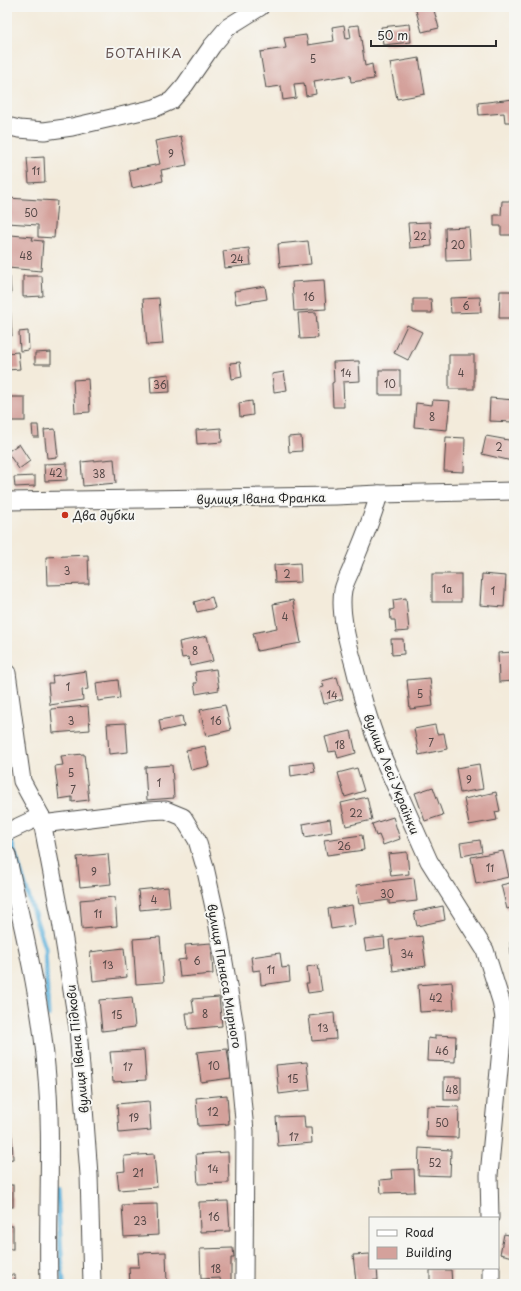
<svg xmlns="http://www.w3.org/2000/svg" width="521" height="1291" viewBox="0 0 521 1291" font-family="'Playpen Sans',sans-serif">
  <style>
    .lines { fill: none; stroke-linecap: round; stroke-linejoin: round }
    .stream { stroke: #61b3dc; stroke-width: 5 }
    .building { fill: #d4a19b }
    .street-casing { stroke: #494845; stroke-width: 19 }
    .street { stroke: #fff; stroke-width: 17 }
    .poi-dot { fill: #c8321e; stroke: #f6f6f2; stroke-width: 1.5 }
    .labels { text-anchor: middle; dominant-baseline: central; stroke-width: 4; stroke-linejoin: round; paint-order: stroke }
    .number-label { font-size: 10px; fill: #554847 }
    .street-label { font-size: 12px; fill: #2b2b2b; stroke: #f6f6f2 }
    .poi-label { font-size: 12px; fill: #2b2b2b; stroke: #f6f6f2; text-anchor: start }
    .neighbourhood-label { font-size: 13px; letter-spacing: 1px; fill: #665452; stroke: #f6f6f2 }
  </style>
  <rect width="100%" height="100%" fill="#f6f6f2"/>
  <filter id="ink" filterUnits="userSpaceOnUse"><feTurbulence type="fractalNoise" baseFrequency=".025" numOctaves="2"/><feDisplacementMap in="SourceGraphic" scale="8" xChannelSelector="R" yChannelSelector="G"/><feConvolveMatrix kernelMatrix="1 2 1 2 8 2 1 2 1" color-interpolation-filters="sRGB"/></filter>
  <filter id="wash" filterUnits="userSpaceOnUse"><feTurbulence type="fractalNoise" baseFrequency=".012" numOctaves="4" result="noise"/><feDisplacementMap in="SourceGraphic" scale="16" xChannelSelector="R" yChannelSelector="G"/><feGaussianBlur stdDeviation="0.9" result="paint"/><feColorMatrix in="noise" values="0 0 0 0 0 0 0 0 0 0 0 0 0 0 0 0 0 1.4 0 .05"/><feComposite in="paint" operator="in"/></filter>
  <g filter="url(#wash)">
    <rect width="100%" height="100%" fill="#f3ebdb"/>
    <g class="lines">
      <g class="stream">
        <path d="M10,839L45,948L48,1015"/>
        <path d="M57,1191L63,1284"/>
      </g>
    </g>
    <g id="blocks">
      <g class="building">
        <path d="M415,7H433L439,28L422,32Z"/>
        <path d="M409,24L411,42L383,45L381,27Z"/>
        <path d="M344,25L346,39L351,38L349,26L359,25L365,66L372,64L374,79L351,82L350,75L314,81L316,94L306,96L304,83L294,84L296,98L283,100L281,86L266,88L260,52L286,48L284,38L306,35L308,45L334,41L332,27Z"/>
        <path d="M419,58L425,94L397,99L390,63Z"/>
        <path d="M514,99V122H505L504,113L479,115L478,103Z"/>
        <path d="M181,136L187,165L161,170L163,181L132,188L129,170L160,164L155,141Z"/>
        <path d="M44,157L45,182L29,183L27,158Z"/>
        <path d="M7,198L57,201L54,238L38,237V225L7,223Z"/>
        <path d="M502,201H514V235H501V226H494V215H501Z"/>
        <path d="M430,222L432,246L410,248L408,223Z"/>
        <path d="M469,227L471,260L446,261L445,228Z"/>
        <path d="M11,235L33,237L32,240L43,241L41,271L8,268Z"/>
        <path d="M308,241L311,264L280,267L278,244Z"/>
        <path d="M249,248L251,265L225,268L223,251Z"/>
        <path d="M23,276H42L43,296L23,297Z"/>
        <path d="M7,277H10L11,294H7Z"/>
        <path d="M324,280L326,309L294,311L292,282Z"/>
        <path d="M265,286L267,299L236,304L234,291Z"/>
        <path d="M500,291H514V318H499Z"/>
        <path d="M480,297L481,312L451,313L450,298Z"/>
        <path d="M159,298L163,344L147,345L143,299Z"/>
        <path d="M413,299H431L432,313H413Z"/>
        <path d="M7,303H10L12,336H7Z"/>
        <path d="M316,312L318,338L300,339L298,313Z"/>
        <path d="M407,325L422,332L408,360L394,353Z"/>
        <path d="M28,331L29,350L20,351L19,332Z"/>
        <path d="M18,352L20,369L7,370V353Z"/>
        <path d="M51,352V364H35V353Z"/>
        <rect x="449" y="355" width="25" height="34"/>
        <path d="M359,361L360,381L343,382L344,407H333L332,383L334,382L333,362Z"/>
        <path d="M240,362L242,377L232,379L230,363Z"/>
        <rect x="379" y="370" width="21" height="25"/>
        <path d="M284,372L287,390L274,392L272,374Z"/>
        <path d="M169,374L170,392L151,393L150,376Z"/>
        <path d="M88,379L90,412L75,413L73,380Z"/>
        <rect x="7" y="397" width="18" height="24"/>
        <path d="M490,398L514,400V422L489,421Z"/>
        <path d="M433,400L450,401L447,430L414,427L416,403L432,405Z"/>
        <path d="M252,401L253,415L240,417L239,403Z"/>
        <path d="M32,425H38L39,437H33Z"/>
        <path d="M221,428L222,442L197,444L196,430Z"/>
        <path d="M55,429L58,457L47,458L44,430Z"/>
        <path d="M301,436L302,451L289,452L288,437Z"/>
        <path d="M486,436L514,441V452L512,461L482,454Z"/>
        <path d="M446,437L465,438L464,472L444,471Z"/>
        <path d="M19,444L30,461L19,469L7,452Z"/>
        <path d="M114,459L116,483L83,486L81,462Z"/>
        <path d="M67,463V480L45,481L44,464Z"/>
        <path d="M35,476V486L15,487L14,477Z"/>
        <path d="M88,555L89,584L47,585L46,557Z"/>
        <path d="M300,563L301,582L275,583L274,565Z"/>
        <rect x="432" y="574" width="29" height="28"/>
        <path d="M482,574L506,576L504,607L480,605Z"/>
        <path d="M212,597L215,608L197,612L194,602Z"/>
        <path d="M406,598L409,631L396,632L395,620H391L390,610L394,609L393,600Z"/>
        <path d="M293,600L301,643L257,651L253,633L277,628L273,604Z"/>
        <path d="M207,636L213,661L190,666L188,657L182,658L179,642Z"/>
        <path d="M391,639H403L404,654L392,655Z"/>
        <path d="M514,652V681L499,682L498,653Z"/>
        <path d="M216,669L219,690L196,694L194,683H197L195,672Z"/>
        <path d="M86,671L88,689L82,690L83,700L50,705L48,683H53L52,676Z"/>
        <path d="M337,677L343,699L324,704L320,688L324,687L322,681Z"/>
        <path d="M430,678L433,706L410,709L407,680Z"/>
        <path d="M118,680L120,698L98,701L96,683Z"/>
        <path d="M225,705L231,730L206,736L200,710Z"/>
        <path d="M88,706L90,730L53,733L51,709Z"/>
        <path d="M182,716L184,726L161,731L159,720Z"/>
        <path d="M126,723L128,752L109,754L107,724Z"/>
        <path d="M435,725L437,734L444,733L447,749L419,755L414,729Z"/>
        <path d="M351,731L356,753L338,758L336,751L329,752L325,737Z"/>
        <path d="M205,746L209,766L191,770L186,750Z"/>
        <path d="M84,754L89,800L72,802V797L59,799L55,766L63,765L61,756Z"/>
        <path d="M313,762L315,772L291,776L290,765Z"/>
        <path d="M479,764L483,789L460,793L456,768Z"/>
        <path d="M172,765L174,798L147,800L145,767Z"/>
        <path d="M357,768L364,791L345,797L338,773Z"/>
        <path d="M433,787L443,815L425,821L415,793Z"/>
        <path d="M496,792L500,811L495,812L497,820L469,825L464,799Z"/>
        <path d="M367,797L372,820L346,826L341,803Z"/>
        <path d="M393,817L400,839L383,845L379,835L376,836L372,824Z"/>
        <path d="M330,819L332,832L305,837L303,824Z"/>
        <path d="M362,835L364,850L327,855L324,840Z"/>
        <path d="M480,840L482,852L462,856L460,843Z"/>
        <path d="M503,851L509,877L476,884L471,857Z"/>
        <path d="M407,852L409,874L391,876L388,854Z"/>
        <path d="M108,854L111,884L80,887L77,857Z"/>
        <path d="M414,878L417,901L389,904V900L359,904L356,885Z"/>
        <path d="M514,882V907L507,909L501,885Z"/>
        <path d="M168,887L170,907L140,910L138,890Z"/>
        <path d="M115,897L117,926L82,929L80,900Z"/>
        <path d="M352,905L355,925L331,929L328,909Z"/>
        <path d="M443,906L445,920L417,926L414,912Z"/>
        <path d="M422,936L426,966L393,971L389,940Z"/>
        <path d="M160,937L164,982L136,984L133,939Z"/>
        <path d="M384,937L385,948L366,951L364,939Z"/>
        <path d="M510,942H514V956H511Z"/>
        <path d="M211,943L213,974L180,977L178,960L186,959L185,945Z"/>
        <path d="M124,948L127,977L93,981L90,952Z"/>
        <path d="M280,953L282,968L289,967L290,981L261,985L260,970L253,971L251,957Z"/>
        <path d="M318,965L322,991L308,993L306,983H309L307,967Z"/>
        <path d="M452,982L454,1010L420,1012L418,985Z"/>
        <path d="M132,997L135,1027L102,1031L99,1000Z"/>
        <path d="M219,997L222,1026L188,1029L186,1013H194L192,999Z"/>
        <path d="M334,1013L336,1039L312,1041L309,1016Z"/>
        <path d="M435,1035L456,1036L455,1062L427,1061L428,1038L435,1039Z"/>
        <path d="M227,1049L231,1078L201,1082L197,1052Z"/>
        <path d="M144,1050L146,1080L113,1082L110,1052Z"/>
        <path d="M307,1062L310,1090L279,1094L276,1065Z"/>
        <rect x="444" y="1077" width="17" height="23"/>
        <rect x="7" y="1089" width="3" height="26"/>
        <path d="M227,1095L229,1124L198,1126L196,1098Z"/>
        <path d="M149,1101L151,1130L119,1133L117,1104Z"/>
        <path d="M427,1106L459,1107L458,1138L426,1137Z"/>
        <path d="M304,1116L305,1128H311L312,1143L278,1146L276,1117Z"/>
        <path d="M7,1136H12L13,1159L7,1160Z"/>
        <path d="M419,1148L451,1150L450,1176L418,1175Z"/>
        <path d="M228,1152L229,1183L198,1184L196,1154Z"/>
        <path d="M154,1154L157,1187L119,1190L117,1172L125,1171L124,1156Z"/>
        <path d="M414,1169L415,1192L381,1193L380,1180L392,1179L391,1170Z"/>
        <rect x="7" y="1185" width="6" height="22"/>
        <path d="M228,1201L230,1231L200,1232L199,1202Z"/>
        <path d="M157,1204L158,1235L124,1237L122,1205Z"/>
        <rect x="7" y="1226" width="6" height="23"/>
        <path d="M504,1234L514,1236V1257L500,1254Z"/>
        <path d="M233,1248L234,1258H231V1283L221,1284L220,1278L201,1279L200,1249Z"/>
        <path d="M166,1252L167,1284H130L129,1267H139L138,1253Z"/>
        <path d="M370,1254V1268H377L378,1280L356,1282L353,1255Z"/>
        <path d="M430,1270H451L452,1284H435V1282H430Z"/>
        <rect x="7" y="1275" width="8" height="9"/>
      </g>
    </g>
  </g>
  <g filter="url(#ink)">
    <use href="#blocks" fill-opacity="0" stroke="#494845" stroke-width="1"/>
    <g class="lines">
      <g class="street-casing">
        <g id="street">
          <path d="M7,126L19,129L44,131L72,127L155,108L171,101L185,85L212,46L228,27L260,7"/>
          <path d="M379,494C373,517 363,540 354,562C351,572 345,581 343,590C339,612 348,644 354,665C362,698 371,729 384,760L429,861L485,950L501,1001L504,1018"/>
          <path d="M7,501L336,496L379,494L514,491"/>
          <path d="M7,673L22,781L41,816L61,921L78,1028L89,1175L92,1284"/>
          <path d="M42,824L147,811L166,810L183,817L197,840L205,867L217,921L236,1033L245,1131L244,1284"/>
          <path d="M7,832L41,816"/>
          <path d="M7,855C22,925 40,994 46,1066C53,1138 47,1211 49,1284"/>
          <path d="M490,1218L489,1175L504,1018L512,1010"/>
          <path d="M491,1268V1284"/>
        </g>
      </g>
      <use href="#street" class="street"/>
    </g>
  </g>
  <circle class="poi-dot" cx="65" cy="515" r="4"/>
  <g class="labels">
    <g class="number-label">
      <text x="313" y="58">5</text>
      <text x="171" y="153">9</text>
      <text x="36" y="170">11</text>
      <text x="31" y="212">50</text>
      <text x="420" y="235">22</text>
      <text x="458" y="244">20</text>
      <text x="26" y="255">48</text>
      <text x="237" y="258">24</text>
      <text x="309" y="296">16</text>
      <text x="466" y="305">6</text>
      <text x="346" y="372">14</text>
      <text x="461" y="372">4</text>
      <text x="390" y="383">10</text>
      <text x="160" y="384">36</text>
      <text x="432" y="416">8</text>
      <text x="499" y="446">2</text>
      <text x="56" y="472">42</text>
      <text x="99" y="473">38</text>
      <text x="67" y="570">3</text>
      <text x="287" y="573">2</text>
      <text x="447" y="588">1а</text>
      <text x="493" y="590">1</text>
      <text x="285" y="616">4</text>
      <text x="195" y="650">8</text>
      <text x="68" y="686">1</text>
      <text x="420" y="693">5</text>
      <text x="332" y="694">14</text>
      <text x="71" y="720">3</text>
      <text x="216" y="720">16</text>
      <text x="431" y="742">7</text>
      <text x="340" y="744">18</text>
      <text x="71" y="772">5</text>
      <text x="469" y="779">9</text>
      <text x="159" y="782">1</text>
      <text x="73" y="789">7</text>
      <text x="356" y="812">22</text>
      <text x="344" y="845">26</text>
      <text x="490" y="867">11</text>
      <text x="94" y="871">9</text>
      <text x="387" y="893">30</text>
      <text x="154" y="899">4</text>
      <text x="98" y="913">11</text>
      <text x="407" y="953">34</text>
      <text x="197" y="960">6</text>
      <text x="108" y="964">13</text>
      <text x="271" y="969">11</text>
      <text x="436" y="997">42</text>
      <text x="205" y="1013">8</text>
      <text x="117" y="1014">15</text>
      <text x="323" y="1027">13</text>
      <text x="442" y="1050">46</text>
      <text x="214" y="1065">10</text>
      <text x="128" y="1066">17</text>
      <text x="293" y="1078">15</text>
      <text x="452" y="1089">48</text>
      <text x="213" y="1111">12</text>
      <text x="134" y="1117">19</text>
      <text x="442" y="1122">50</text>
      <text x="294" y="1136">17</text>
      <text x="435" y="1162">52</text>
      <text x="213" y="1168">14</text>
      <text x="138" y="1172">21</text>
      <text x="214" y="1216">16</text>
      <text x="140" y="1220">23</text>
      <text x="216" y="1268">18</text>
    </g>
    <g class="street-label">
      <text transform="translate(261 498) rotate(-1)">вулиця Івана Франка</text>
      <text transform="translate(392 774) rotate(68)">вулиця Лесі Українки</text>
      <text transform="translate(225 976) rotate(80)">вулиця Панаса Мирного</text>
      <text transform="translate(77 1049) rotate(-96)">вулиця Івана Підкови</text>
    </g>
    <g class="poi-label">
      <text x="73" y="515">Два дубки</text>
    </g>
    <g class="neighbourhood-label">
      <text x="144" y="52">БОТАНІКА</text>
    </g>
  </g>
  <rect width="521" height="1291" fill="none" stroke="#f6f6f2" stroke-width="24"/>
  <rect x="369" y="1217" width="130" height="52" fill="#f6f6f2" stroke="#a5a5a2"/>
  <rect x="377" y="1230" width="20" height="6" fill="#ffffff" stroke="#a5a5a2"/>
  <text x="405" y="1237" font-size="12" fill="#2b2b2b">Road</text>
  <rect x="377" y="1247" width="20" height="12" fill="#d4a19b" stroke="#a5a5a2"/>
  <text x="405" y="1257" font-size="12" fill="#2b2b2b">Building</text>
  <path d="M371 40v6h125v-6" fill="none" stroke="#2b2b2b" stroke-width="2"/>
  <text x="377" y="40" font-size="12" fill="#2b2b2b" stroke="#f6f6f2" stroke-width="3" paint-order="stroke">50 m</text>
</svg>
